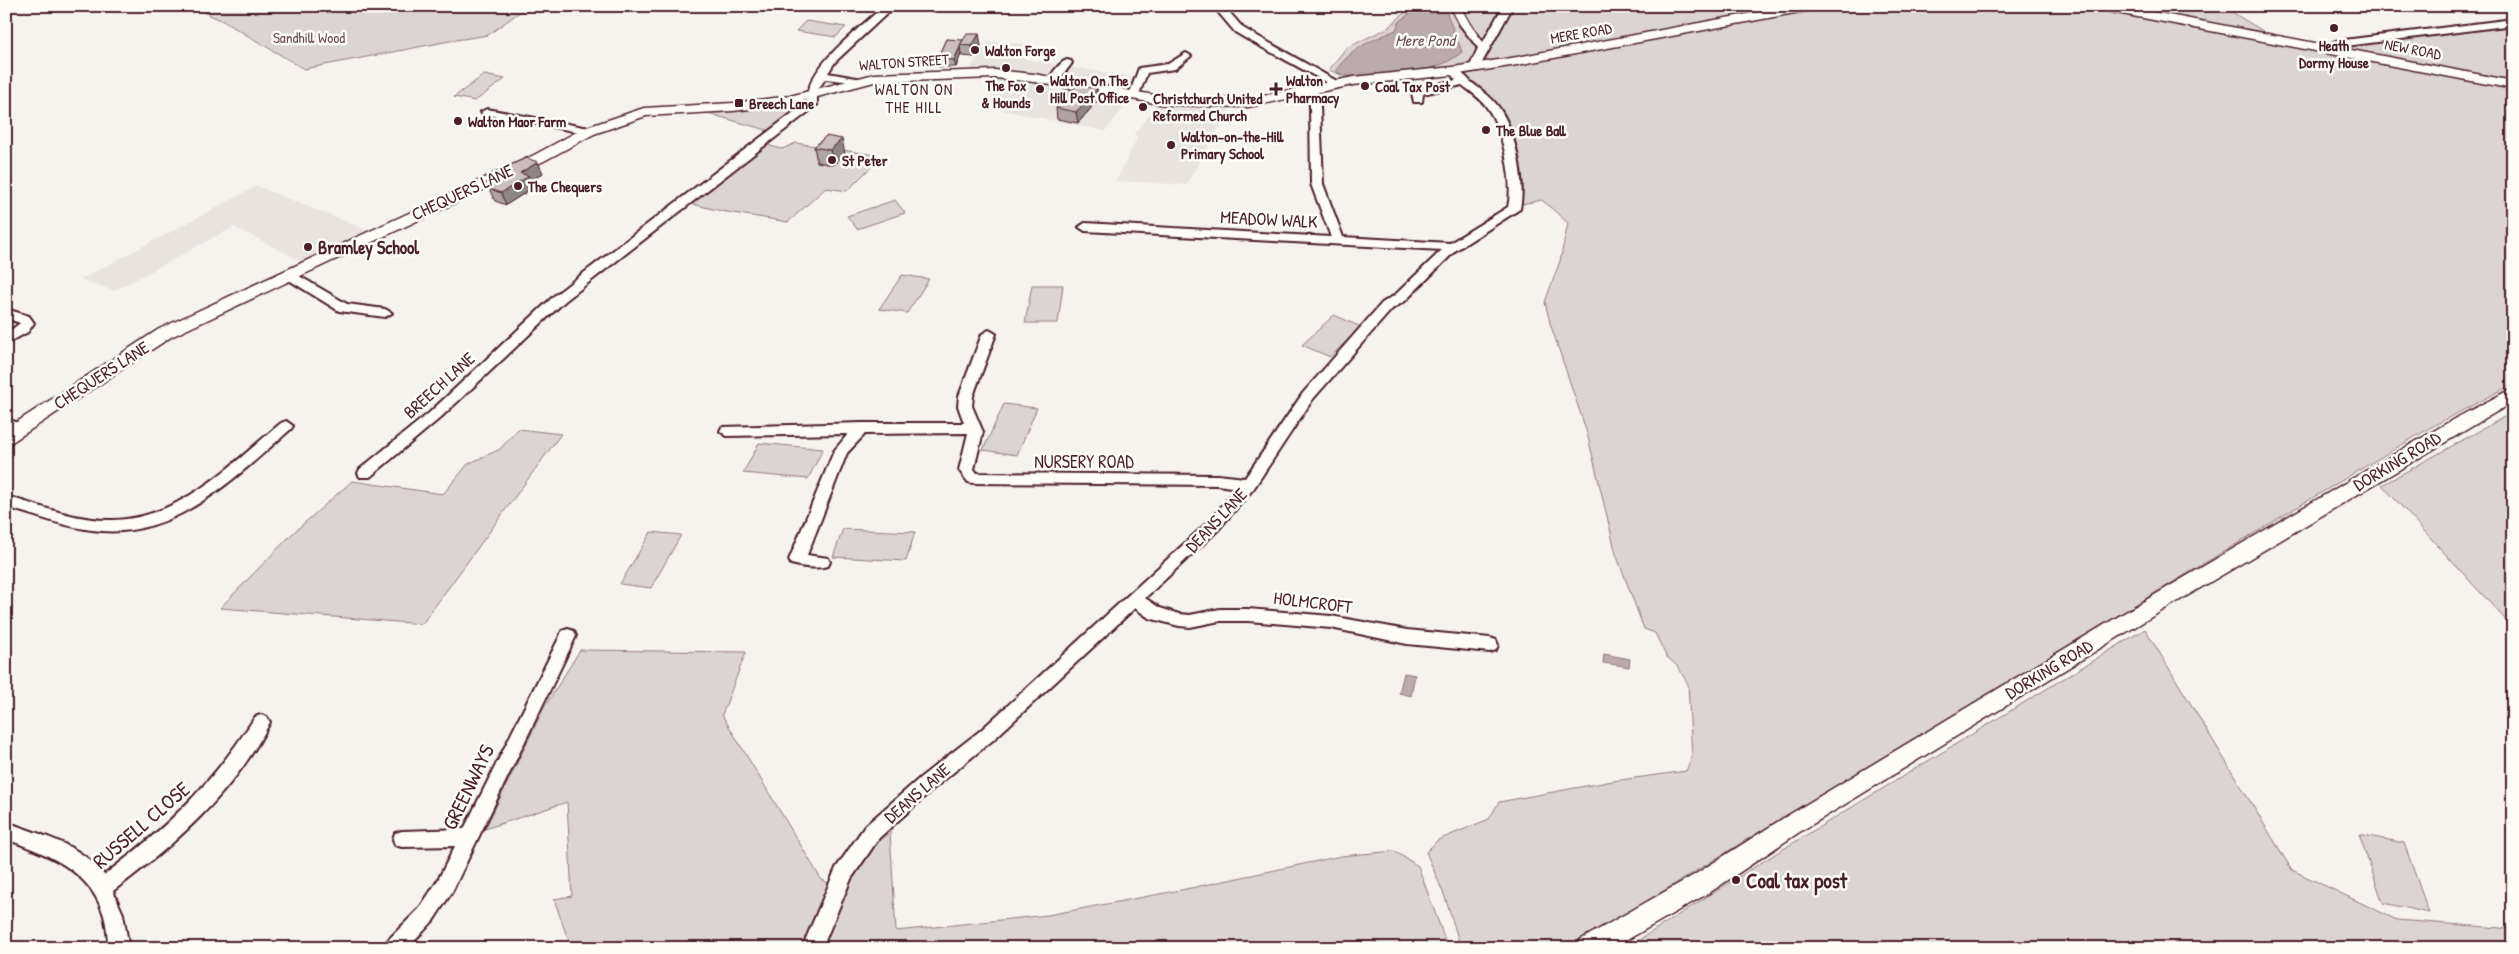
<svg xmlns="http://www.w3.org/2000/svg" width="2519" height="954" viewBox="0 0 2519 954" font-family="'Patrick Hand',sans-serif">
  <style>
    .built { fill: #e9e3e0 }
    .green { fill: #dcd4d2; stroke: #937a7e }
    .water { fill: #bbabac; stroke: #8e7378 }
    .lines { fill: none; stroke-linecap: round; stroke-linejoin: round }
    .minor-casing { stroke: #4a1f2b; stroke-width: 4 }
    .major-casing { stroke: #4a1f2b; stroke-width: 3 }
    .minor { fill: #fdfcf7; fill-rule: evenodd }
    .major { fill: #fdfcf7; fill-rule: evenodd }
    .wall { fill: #afa4a3; stroke: #4a1f2b }
    .shaded-wall { fill: #8e8685; stroke: #4a1f2b }
    .building { fill: #cbbfbe; stroke: #4a1f2b }
    .poi-dot { fill: #4a1f2b; stroke: #fdfcf7; stroke-width: 2 }
    .labels { text-anchor: middle; dominant-baseline: central; stroke-width: 5; stroke-linejoin: round; paint-order: stroke }
    .far-street-label { font-size: 15px; fill: #4a1f2b; stroke: #fdfcf7 }
    .far-park-label { font-size: 15px; fill: #6e4c55; stroke: #fdfcf7 }
    .far-poi-label { font-size: 15px; font-weight: bold; fill: #4a1f2b; stroke: #fdfcf7; text-anchor: start }
    .far-water-label { font-size: 16px; font-style: italic; fill: #725058; stroke: #fdfcf7 }
    .far-quarter-label { font-size: 16px; letter-spacing: 1px; fill: #4a1f2b; stroke: #fdfcf7 }
    .street-label { font-size: 18px; fill: #4a1f2b; stroke: #fdfcf7 }
    .poi-label { font-size: 18px; font-weight: bold; fill: #4a1f2b; stroke: #fdfcf7; text-anchor: start }
    .near-street-label { font-size: 21px; fill: #4a1f2b; stroke: #fdfcf7 }
    .near-poi-label { font-size: 21px; font-weight: bold; fill: #4a1f2b; stroke: #fdfcf7; text-anchor: start }
  </style>
  <rect width="100%" height="100%" fill="#f6f3ef"/>
  <filter id="ink" filterUnits="userSpaceOnUse"><feTurbulence type="fractalNoise" baseFrequency=".02" numOctaves="2"/><feDisplacementMap in="SourceGraphic" scale="10" xChannelSelector="R" yChannelSelector="G"/><feConvolveMatrix kernelMatrix="1 2 1 2 8 2 1 2 1" color-interpolation-filters="sRGB"/></filter>
  <g filter="url(#ink)">
    <g class="built">
      <path d="M988,41L1026,44L1025,59L1131,77L1134,95L1105,131L991,108L995,74L966,75Z"/>
      <path d="M1159,103L1231,107L1186,185L1116,181L1137,138L1134,134Z"/>
      <path d="M257,186L364,229L379,230L307,264L234,227L114,291L81,279Z"/>
    </g>
    <g class="green">
      <path d="M190,6H528L488,35L450,41L304,69L223,21Z"/>
      <path d="M1412,6H1792L1484,63L1489,52L1471,38L1477,52L1471,62L1461,67L1348,78L1329,70L1346,48L1388,28Z"/>
      <path d="M1827,6H2222L2274,38L2325,48L2513,22V384L2435,425L2314,497L1756,834L1571,948H1461L1445,897L1426,852L1438,840L1489,819L1499,802L1613,781L1686,771L1692,757L1688,684L1678,667L1666,656L1655,633L1644,629L1616,554L1587,433L1550,323L1545,302L1560,261L1568,223L1542,200L1522,204C1522,180 1514,128 1500,109C1489,95 1474,86 1462,75Z"/>
      <path d="M806,21L846,27L836,37L796,31Z"/>
      <path d="M484,75L505,79L475,101L454,97Z"/>
      <path d="M798,103L803,105L770,131L703,112L751,109Z"/>
      <path d="M796,143L882,156L847,191L826,188L788,222L721,211L688,203L763,144L782,149Z"/>
      <path d="M895,200L905,213L857,229L847,216Z"/>
      <path d="M902,275L929,279L907,313L879,309Z"/>
      <path d="M1032,285H1063L1058,323H1025Z"/>
      <path d="M1334,315L1361,327L1330,357L1302,345Z"/>
      <path d="M1004,404L1037,408L1017,455L983,450Z"/>
      <path d="M2513,412V628L2382,485Z"/>
      <path d="M518,429L561,434L422,624L220,608L292,534L352,481L443,494L468,464L500,449Z"/>
      <path d="M759,443L823,449L808,479L743,473Z"/>
      <path d="M843,529L915,532L906,561L833,557Z"/>
      <path d="M651,532L681,535L651,588L620,584Z"/>
      <path d="M2145,629L2292,870L2397,920L2513,929V948H1626L1775,854Z"/>
      <path d="M580,650L746,652L722,715L821,879L843,892L864,855L890,832L896,931L1048,915L1186,889L1341,856L1394,851L1418,866L1448,948H571L554,899L572,896L567,802L485,829L544,708Z"/>
      <path d="M2359,834L2404,843L2429,913L2383,903Z"/>
    </g>
    <g class="water">
      <path d="M1419,6H1444L1462,52C1433,77 1388,73 1352,77L1338,73L1336,70C1352,48 1372,40 1396,30L1399,22Z"/>
      <path d="M1604,654L1630,659L1629,667L1603,663Z"/>
      <path d="M1404,673L1415,675L1411,696L1399,693Z"/>
    </g>
    <g class="lines">
      <g class="minor-casing">
        <g id="minor">
          <path d="M884,6H895L835,62L828,73L862,79V83L825,79L817,91V105L565,301L439,419L370,477H360L358,473L360,469L429,413L555,295L807,102C805,68 860,28 884,6Z"/>
          <path d="M1213,6H1224L1243,28L1342,84L1337,87L1333,86L1245,38L1235,32Z"/>
          <path d="M1450,6H1460L1470,24L1483,42L1503,6H1513L1478,70L1474,71L1469,68L1478,48L1460,25Z"/>
          <path d="M2513,19V25L2338,47L2326,51L2321,48L2336,41Z"/>
          <path d="M1186,53L1191,56L1175,69L1147,73L1138,97H1130L1129,95L1139,68L1168,64Z"/>
          <path d="M1067,60L1071,61L1072,63L1057,83H1049C1048,77 1060,62 1067,60Z"/>
          <path d="M1453,68C1460,70 1466,77 1471,82C1480,89 1490,96 1497,105C1515,128 1526,181 1520,209L1456,250L1405,301L1392,309L1313,399L1254,488L1218,530L1145,598L1160,608L1179,614L1190,615L1220,609H1248L1331,616L1407,630L1490,638L1496,640L1498,645L1496,650L1490,652L1407,644L1331,628L1248,621H1220L1190,627L1179,626L1149,618L1135,608L993,740L933,789L879,838L851,879L822,948H802L836,868L865,826L921,777L981,730L1208,522L1237,488L1218,485L973,483L968,482L959,470L968,433L865,434L847,453L807,555L828,558L830,562L828,566C817,569 802,567 791,564L789,560L834,451L848,434L727,436L720,431L722,427L862,423H964L958,406L959,396L982,334L989,330L996,334L973,396L972,406L983,432L974,469L977,473L1218,475L1245,478L1303,393L1382,303L1395,295L1442,250L1085,231L1079,227L1085,223L1331,237L1311,184L1310,106L1306,90L1311,87L1316,90L1320,106L1323,184L1343,237L1450,243L1508,207C1514,182 1503,130 1488,109C1482,99 1471,92 1462,85L1423,94L1422,102H1414L1412,93L1416,89L1456,80L1448,71Z"/>
          <path d="M487,109L589,128L595,131L589,134L483,114L481,112Z"/>
          <path d="M289,270L347,304L385,309L392,313L385,317L339,311L284,277L283,274Z"/>
          <path d="M6,309L29,316L34,323L28,332L6,344V334L20,323L6,318Z"/>
          <path d="M6,419L25,425L27,428L20,433L6,429Z"/>
          <path d="M286,421L293,426L291,429C238,475 178,537 102,531C69,529 38,516 6,507V496C41,506 77,521 113,520C180,519 234,462 281,423Z"/>
          <path d="M568,629L574,631L576,636L452,892L433,921L408,948H384L387,941L419,909L438,880L455,846L402,847L395,845L393,839L395,833L402,831L464,829L560,636L562,631Z"/>
          <path d="M261,715L267,717L270,722C235,792 174,845 113,891L123,914L129,948H109C107,935 107,922 102,910C87,868 44,853 6,839V822C39,834 82,845 104,875C166,829 213,783 255,717Z"/>
        </g>
      </g>
      <g class="major-casing">
        <g id="major">
          <path d="M1790,6H1817L1811,10L1517,65L1453,75L1353,85L1248,107L1166,105L1034,82L995,78L874,82L791,104L733,111L646,116L594,134L544,161L171,337L12,442L6,444V429L159,329L534,155L584,128L644,108L733,103L790,96L874,74L995,70L1034,74L1166,97L1248,99L1353,77L1453,67L1517,57Z"/>
          <path d="M2095,6H2122L2513,81V89L2101,10Z"/>
          <path d="M2513,388V402L2143,622L1798,833L1712,891L1613,948H1577L1580,940L1694,875L1782,819L2129,610L2454,419Z"/>
        </g>
      </g>
      <use href="#minor" class="minor"/>
      <use href="#major" class="major"/>
    </g>
    <g class="wall">
      <path d="M946,39L981,45L974,57L962,56L961,54L956,67H938L937,59Z"/>
      <path d="M1097,89L1098,100L1078,123L1057,119L1056,108Z"/>
      <path d="M826,136L845,154L834,165L817,162L814,147Z"/>
      <path d="M504,168L543,173L531,181L534,187L506,205L495,201L486,183L505,171Z"/>
    </g>
    <g class="shaded-wall">
      <path d="M979,34L981,45L974,57L972,46Z"/>
      <path d="M960,47L961,54L956,67L954,60Z"/>
      <path d="M1097,89L1098,100L1078,123L1076,112Z"/>
      <path d="M842,139L845,154L834,165L830,150Z"/>
      <path d="M538,162L543,173L531,181L534,187L506,205L501,193L520,173Z"/>
    </g>
    <g class="building">
      <path d="M967,34H979L972,46L960,45Z"/>
      <path d="M946,39L963,40L960,45V47L954,60L937,59Z"/>
      <path d="M1077,85L1097,89L1076,112L1056,108Z"/>
      <path d="M826,136L842,139L830,150L814,147Z"/>
      <path d="M526,158L538,162L520,173L529,176L501,193L490,189L486,183L508,170L504,168Z"/>
    </g>
  </g>
  <g class="poi-dot">
    <circle cx="2334" cy="28" r="5"/>
    <circle cx="975" cy="50" r="5"/>
    <circle cx="1006" cy="68" r="5"/>
    <circle cx="1365" cy="86" r="5"/>
    <circle cx="1040" cy="89" r="5"/>
    <path d="M1273.5 81.5h5v5h5v5h-5v5h-5v-5h-5v-5h5z"/>
    <rect x="734" y="98" width="10" height="10" rx="2.5"/>
    <circle cx="1143" cy="107" r="5"/>
    <circle cx="458" cy="121" r="5"/>
    <circle cx="1486" cy="130" r="5"/>
    <circle cx="1171" cy="145" r="5"/>
    <circle cx="832" cy="160" r="5"/>
    <circle cx="518" cy="186" r="5"/>
    <circle cx="308" cy="247" r="5"/>
    <circle cx="1736" cy="880" r="5"/>
  </g>
  <g class="labels">
    <g class="far-street-label">
      <text transform="translate(1581 33) rotate(-10)">MERE ROAD</text>
      <text transform="translate(2413 49) rotate(11)">NEW ROAD</text>
      <text transform="translate(904 62) rotate(-4)">WALTON STREET</text>
    </g>
    <g class="far-park-label">
      <text x="309" y="37">Sandhill Wood</text>
    </g>
    <g class="far-poi-label">
      <text x="2334" y="45" text-anchor="middle">Heath<tspan x="2334" dy="17">Dormy House</tspan></text>
      <text x="985" y="50">Walton Forge</text>
      <text x="1050" y="80">Walton On The<tspan x="1050" dy="17">Hill Post Office</tspan></text>
      <text x="1286" y="80">Walton<tspan x="1286" dy="17">Pharmacy</tspan></text>
      <text x="1006" y="85" text-anchor="middle">The Fox<tspan x="1006" dy="17">&amp; Hounds</tspan></text>
      <text x="1375" y="86">Coal Tax Post</text>
      <text x="1153" y="98">Christchurch United<tspan x="1153" dy="17">Reformed Church</tspan></text>
      <text x="749" y="103">Breech Lane</text>
      <text x="468" y="121">Walton Maor Farm</text>
      <text x="1496" y="130">The Blue Ball</text>
      <text x="1181" y="136">Walton-on-the-Hill<tspan x="1181" dy="17">Primary School</tspan></text>
      <text x="842" y="160">St Peter</text>
      <text x="528" y="186">The Chequers</text>
    </g>
    <g class="far-water-label">
      <text x="1425" y="40">Mere Pond</text>
    </g>
    <g class="far-quarter-label">
      <text x="914" y="89">WALTON ON<tspan x="914" dy="18">THE HILL</tspan></text>
    </g>
    <g class="street-label">
      <text transform="translate(462 192) rotate(-25)">CHEQUERS LANE</text>
      <text transform="translate(1269 219) rotate(3)">MEADOW WALK</text>
      <text transform="translate(101 375) rotate(-33)">CHEQUERS LANE</text>
      <text transform="translate(439 385) rotate(-42)">BREECH LANE</text>
      <text x="1084" y="461">NURSERY ROAD</text>
      <text transform="translate(2397 461) rotate(-31)">DORKING ROAD</text>
      <text transform="translate(1216 520) rotate(-47)">DEANS LANE</text>
      <text transform="translate(1313 602) rotate(7)">HOLMCROFT</text>
      <text transform="translate(2049 669) rotate(-31)">DORKING ROAD</text>
      <text transform="translate(917 793) rotate(-41)">DEANS LANE</text>
    </g>
    <g class="poi-label">
      <text x="318" y="247">Bramley School</text>
    </g>
    <g class="near-street-label">
      <text transform="translate(468 787) rotate(-64)">GREENWAYS</text>
      <text transform="translate(141 825) rotate(-41)">RUSSELL CLOSE</text>
    </g>
    <g class="near-poi-label">
      <text x="1746" y="880">Coal tax post</text>
    </g>
  </g>
  <rect width="2519" height="954" fill="none" stroke="#fdfcf7" stroke-width="25"/>
  <rect x="12" y="12" width="2494" height="929" fill="none" stroke="#4a1f2b" stroke-width="2" filter="url(#ink)"/>
</svg>
